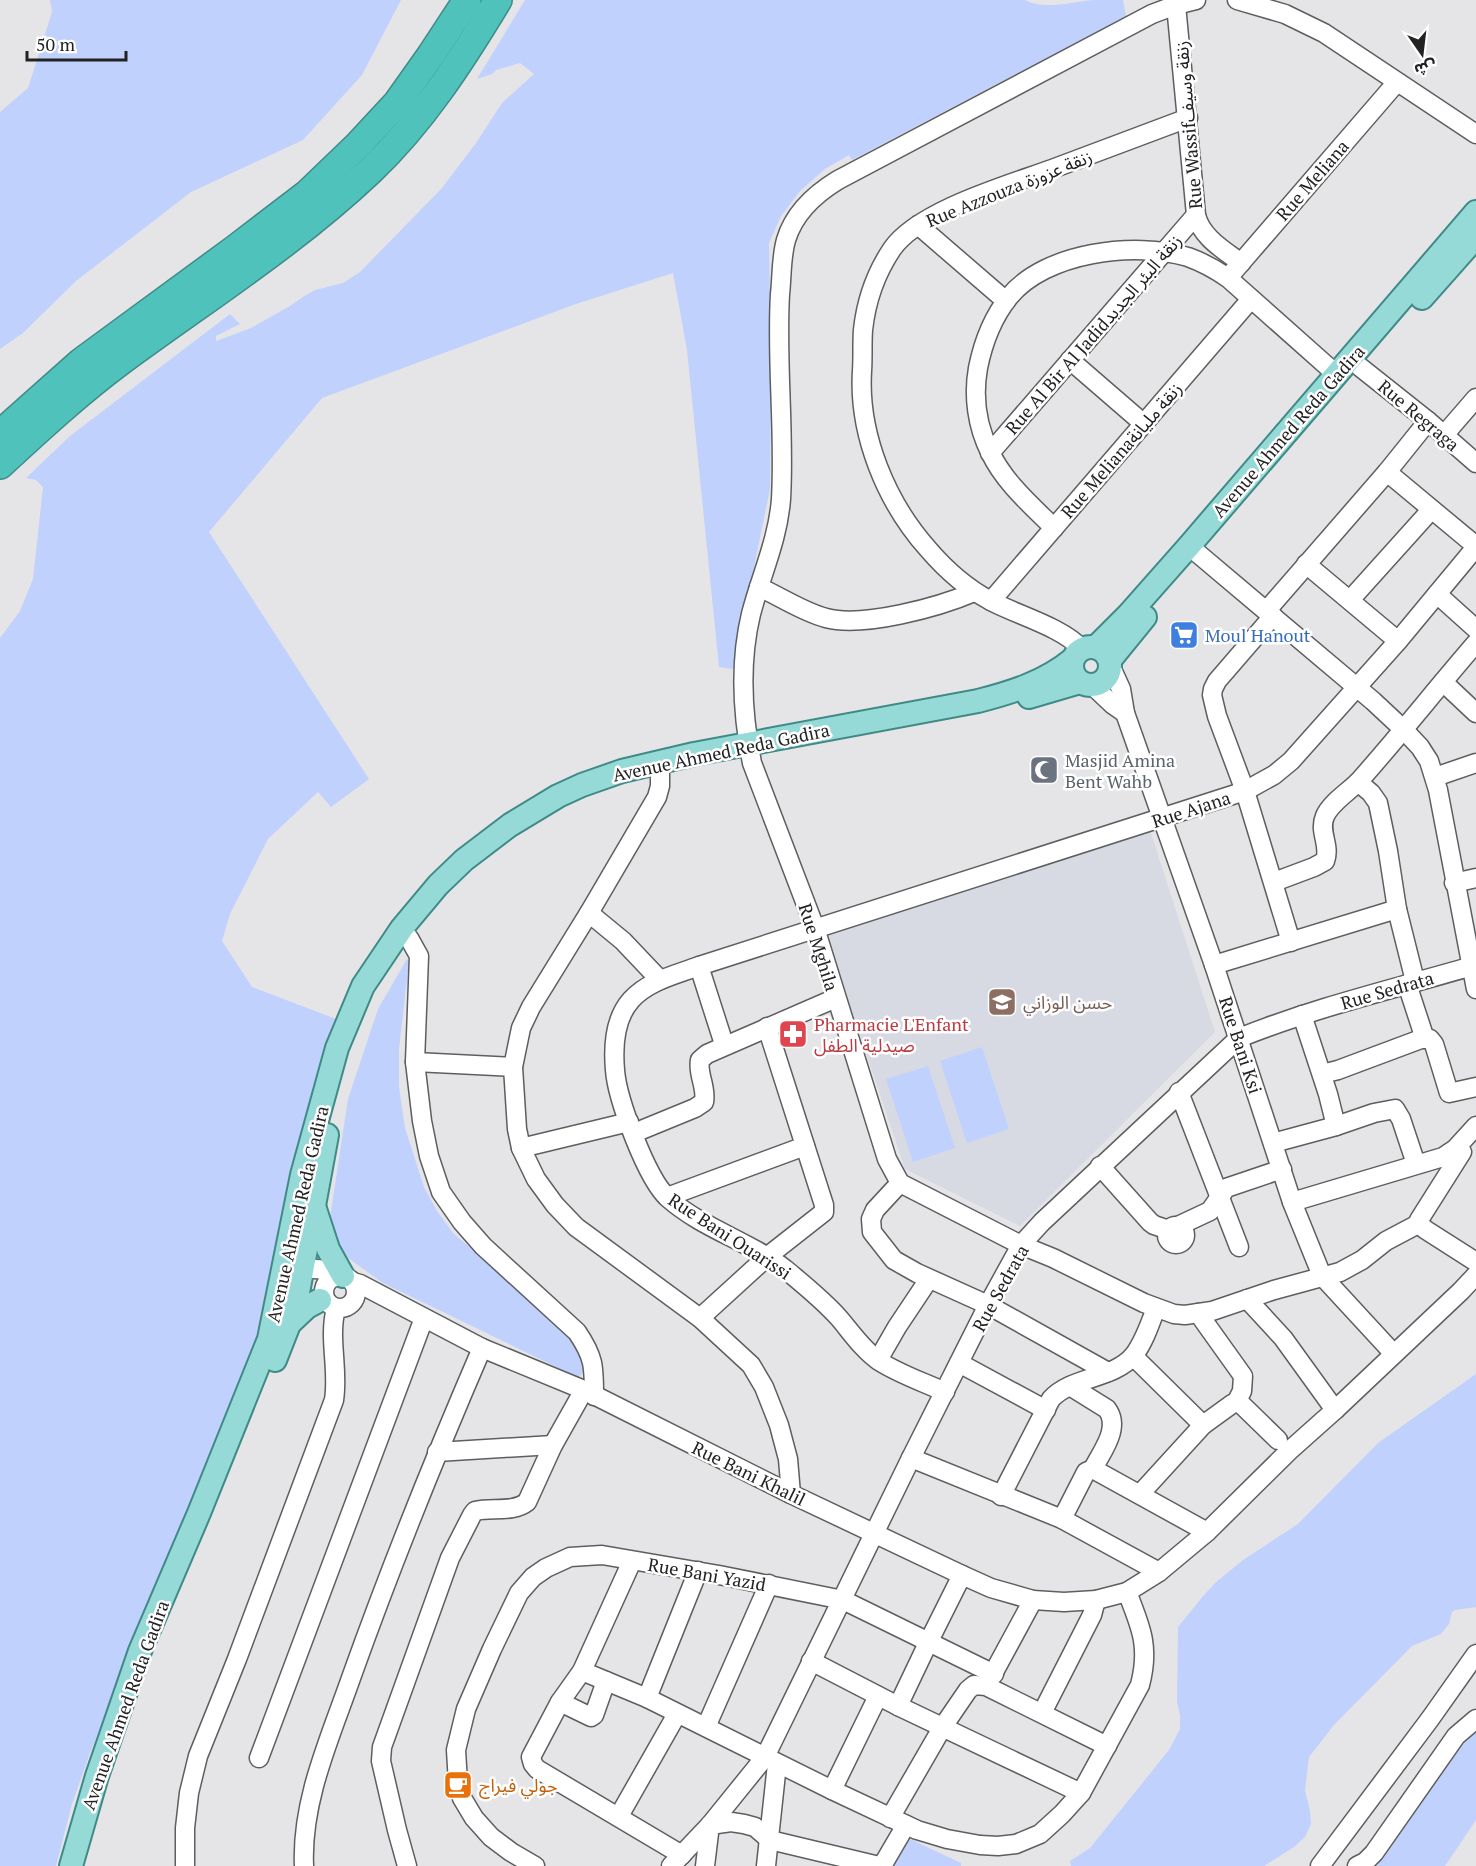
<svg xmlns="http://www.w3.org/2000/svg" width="1476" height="1866" viewBox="0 0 1476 1866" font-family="'PT Serif','Noto Sans Arabic',serif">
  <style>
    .built { fill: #d7dae3 }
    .green { fill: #c1d1fd }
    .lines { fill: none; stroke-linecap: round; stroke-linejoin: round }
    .minor-casing { stroke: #5d5e5f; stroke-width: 21 }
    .major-casing { stroke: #3f8a86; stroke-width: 26 }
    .highway-casing { stroke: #3f8a86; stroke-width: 30 }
    .minor { stroke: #fff; stroke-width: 18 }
    .major { stroke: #95dad7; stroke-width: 22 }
    .highway { stroke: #4fc2bc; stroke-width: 27 }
    .labels { text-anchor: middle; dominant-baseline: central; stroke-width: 5; stroke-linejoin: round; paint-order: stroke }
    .street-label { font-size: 18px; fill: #222223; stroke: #fff }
    .shop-label { font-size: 18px; fill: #366cbe; stroke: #fff; text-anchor: start }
    .worship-label { font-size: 18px; fill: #5b616d; stroke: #fff; text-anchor: start }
    .education-label { font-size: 18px; fill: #785e54; stroke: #fff; text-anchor: start }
    .health-label { font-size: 18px; fill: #be3a42; stroke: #fff; text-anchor: start }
    .food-label { font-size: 18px; fill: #c56008; stroke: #fff; text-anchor: start }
  </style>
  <rect width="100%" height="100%" fill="#e5e5e7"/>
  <path class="built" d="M1150,830L1215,1032L1020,1226L905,1169L826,934Z"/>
  <g class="green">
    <path d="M50,0H401L362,75L303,140L191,192L76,281L23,333L0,349V112L28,88L52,12Z"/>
    <path d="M525,0H1025C1045,11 1074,1 1095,0C1104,0 1114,0 1123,0L1126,16L852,160L849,155L825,169L800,191L781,216L769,243L771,354L770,489L733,669L719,667L687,350L673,273L576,304L322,398L209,532L369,779L331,807L318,792L268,839L230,914L222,941L252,987L336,1019L316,1078L286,1201L263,1323L231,1411L186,1516L90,1753L72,1804L56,1866H0V638L20,611L33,579L43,487L36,480L26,478L70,436L230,314L240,324L216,336V341L251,328L290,306L306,295L315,290L343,283L360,272L442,188L476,143L502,103L534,74L520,63L496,70L492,74L477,79Z"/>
    <path d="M407,959L409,961L399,1049V1087L405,1128L424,1187L437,1211L453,1233L527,1296L572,1339L581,1356L586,1375L582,1373L579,1378L383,1283L348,1258L335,1237L330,1218L348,1099L378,1009Z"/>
    <path d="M982,1047L1009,1129L967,1143L940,1061Z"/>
    <path d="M928,1066L955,1148L913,1162L886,1079Z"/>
    <path d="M1476,1374V1607L1455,1610L1452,1612L1449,1624L1441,1634L1412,1646L1334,1725L1309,1757L1305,1790L1310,1811L1311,1824L1305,1837L1294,1847L1264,1866H1071L1070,1861L1090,1848L1169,1750L1180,1729V1715L1177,1702L1178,1627L1204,1595L1215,1583L1243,1560L1298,1524L1378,1443Z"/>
    <path d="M1476,1732V1820L1445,1866H1377L1389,1845L1457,1750Z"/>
    <path d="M908,1838L961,1863V1866H891Z"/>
  </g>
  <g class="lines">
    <g class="minor-casing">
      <g id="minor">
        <path d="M1196,0L1176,5L1152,14L838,180C815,194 794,213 786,240C781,257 782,277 780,294C776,363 785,431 781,499C778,540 761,575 751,614C739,664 742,713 752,763L815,928L887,1159L900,1183L1021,1245L1053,1258L1144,1303L1174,1314L1185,1315L1212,1311L1274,1290L1340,1272L1362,1260L1386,1241L1420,1223"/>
        <path d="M1237,0L1285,14L1324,33L1476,134"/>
        <path d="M1176,5L1196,215C1201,237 1224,250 1241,263"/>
        <path d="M918,225L1006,301"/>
        <path d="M1233,272L1397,82"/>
        <path d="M1070,360L1144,424"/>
        <path d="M1360,367L1428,421L1476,463"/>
        <path d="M1444,435L1476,398"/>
        <path d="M990,453L1196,215"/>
        <path d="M1387,472L1476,546"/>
        <path d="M1054,528C1031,505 1004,482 990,452C977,426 973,396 978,368C983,343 993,317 1009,297C1045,252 1135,241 1188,257C1202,262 1215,269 1228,278L1336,374"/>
        <path d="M1189,546L1373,701L1403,729L1420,747L1429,761L1438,790L1476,989"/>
        <path d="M1306,564L1398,641"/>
        <path d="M759,587C781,597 803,612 826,618C863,628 939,607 974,592"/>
        <path d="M1437,594L1476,629"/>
        <path d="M1350,600L1431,510"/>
        <path d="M991,601L1251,299"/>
        <path d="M1267,610L1387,472L1428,421"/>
        <path d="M1273,616L1217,681L1213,689L1212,695L1217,716L1245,791L1291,942"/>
        <path d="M1082,649C1062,627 1017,615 991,601C966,588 946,570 928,549C886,502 858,434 862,371C863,357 862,343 863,330C866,302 876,273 892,249C918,211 1008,185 1052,169C1097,152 1142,135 1188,118"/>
        <path d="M1111,667L1121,689L1125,713L1214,965L1292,1202L1322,1276L1394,1354"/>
        <path d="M1443,682L1476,713"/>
        <path d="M1093,686L1112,704L1125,713"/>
        <path d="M660,772V786L657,797L589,913L531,1007L521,1028L513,1067L517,1129L521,1148L536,1179L555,1205L576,1227L700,1318L751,1365L764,1387L779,1425L788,1459L791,1494"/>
        <path d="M1435,777L1476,763"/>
        <path d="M1358,782L1371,793L1378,803L1388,851L1397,909L1415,981"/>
        <path d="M1274,882L1314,867L1325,861C1331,845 1318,832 1325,816C1331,802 1350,791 1360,780C1400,735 1437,688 1476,643"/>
        <path d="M1454,883L1476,878"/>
        <path d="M589,913L623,941L660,980"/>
        <path d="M409,938L419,956L415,1062L422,1121L429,1156L441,1192L462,1222L483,1246L577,1332C594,1357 594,1366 594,1396"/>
        <path d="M1214,965L1397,909"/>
        <path d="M699,966L723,1041L726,1045"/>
        <path d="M1407,984L1425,1039"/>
        <path d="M1302,1015L1328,1094L1336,1126"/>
        <path d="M415,1062L513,1067"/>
        <path d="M1322,1074L1338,1070L1421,1039H1430L1434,1044L1449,1093L1476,1087"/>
        <path d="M1179,1092L1239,1247"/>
        <path d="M634,1133L695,1108L704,1102C707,1087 697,1074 700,1060L707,1054L836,998"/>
        <path d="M1273,1143L1336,1126L1374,1113L1395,1109L1401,1119L1416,1164"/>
        <path d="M521,1148L629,1122"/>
        <path d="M1462,1152L1419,1220L1421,1226L1426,1230L1476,1262"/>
        <path d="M1100,1166L1150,1222L1154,1225L1169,1230"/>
        <path d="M900,1183L875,1210L871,1219L872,1232L894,1260L917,1273L988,1305L1108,1372"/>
        <path d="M667,1197L805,1146"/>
        <path d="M1292,1202L1443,1157L1455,1149L1476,1126"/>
        <path d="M1178,1226L1210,1211L1226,1188L1282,1169"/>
        <circle cx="1176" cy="1235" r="9"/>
        <path d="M291,1275C307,1266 322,1267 337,1276"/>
        <circle cx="340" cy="1292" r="16"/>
        <path d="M353,1282L360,1284L482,1348L584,1390L791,1494L962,1575L991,1588L1033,1600L1064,1602L1096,1600L1127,1592L1159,1572L1207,1532L1289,1451L1335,1410L1461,1291L1476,1275"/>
        <path d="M1247,1299L1283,1338L1335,1410"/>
        <path d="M1198,1313L1243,1376L1242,1391L1236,1403"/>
        <path d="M700,1318L768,1256L824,1212V1205L767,1027"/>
        <path d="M1133,1356L1203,1425"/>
        <path d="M878,1360L897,1327L929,1279"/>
        <path d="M959,1363L1046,1410"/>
        <path d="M1070,1386L1107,1409C1121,1428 1102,1451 1093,1469"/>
        <path d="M945,1392C923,1382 899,1374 879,1361C863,1350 851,1332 839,1318C822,1299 804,1285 785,1269C749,1241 703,1229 668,1198C647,1179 617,1099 615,1070C613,1047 615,1018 631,1000C648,981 675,975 699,966L1245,791L1274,775L1291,761L1398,641L1476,547"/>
        <path d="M437,1452L553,1445"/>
        <path d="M911,1458L1062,1519L1159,1572"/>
        <path d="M1140,1494L1203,1425L1232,1404L1236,1403L1241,1404L1278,1440"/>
        <path d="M1001,1496L1051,1399C1072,1376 1113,1380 1134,1355C1144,1342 1150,1324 1156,1308"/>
        <path d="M1062,1519L1086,1472L1093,1469L1207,1532"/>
        <path d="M632,1561L582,1671L560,1702L531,1757L533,1764L537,1769L682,1855"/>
        <path d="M811,1661L898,1706L1081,1793"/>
        <path d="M582,1671L647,1698L832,1790L917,1830L947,1839L980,1845L998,1846L1016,1844L1040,1834L1062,1814L1081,1793L1140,1685C1150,1647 1141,1627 1127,1592"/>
        <path d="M988,1683L1033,1600"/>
        <path d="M647,1698L698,1571"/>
        <path d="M560,1702L591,1717L594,1715L606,1681"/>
        <path d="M898,1706L928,1643L962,1575"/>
        <path d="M1042,1713L1092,1615L1096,1600"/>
        <path d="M706,1727L769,1584"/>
        <path d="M259,1758L424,1318"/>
        <path d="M832,1790L878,1696"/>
        <path d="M619,1816L677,1714"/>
        <path d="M890,1818L942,1728L968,1690L974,1685L986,1686L1107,1746"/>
        <path d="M185,1866V1828L189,1793L198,1756L237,1659L334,1400C339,1369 328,1339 336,1308"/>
        <path d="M304,1866C301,1801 330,1738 351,1678C391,1566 435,1457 482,1348"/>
        <path d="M407,1866L397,1830L381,1761L382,1747L450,1558L472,1515L475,1511C492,1507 513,1513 527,1502L553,1445L584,1390"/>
        <path d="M535,1866L511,1852L491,1837L474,1818L462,1798L458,1783L456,1750L466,1709L492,1649L519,1593L533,1577L546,1568L570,1557L602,1555L719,1575L843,1600L994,1674"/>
        <path d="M671,1866L710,1825L765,1757L911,1458L988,1305L1021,1245L1042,1222L1239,1038C1316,1007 1397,988 1476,965"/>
        <path d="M705,1866L710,1825L731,1822L744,1824L755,1827L770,1840L879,1866"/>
        <path d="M766,1866L777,1764"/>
        <path d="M882,1866L906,1825"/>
        <path d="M1320,1866L1430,1719L1476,1654"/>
        <path d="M1357,1866L1365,1862L1374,1853L1456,1736L1476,1719"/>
      </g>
    </g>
    <g class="major-casing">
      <g id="major">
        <path d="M1422,298L1476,237"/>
        <circle cx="1091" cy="666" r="19"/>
        <path d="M1096,647L1128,615L1189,546L1476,212"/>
        <path d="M1110,660L1145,617"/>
        <path d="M1029,697L1080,682"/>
        <path d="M315,1209L328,1249L343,1276"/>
        <path d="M290,1323L307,1307L320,1300"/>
        <path d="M275,1360L295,1309L327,1135"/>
        <path d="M71,1866L97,1776L140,1651L199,1513L269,1339L302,1175L337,1048L363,986L402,928L438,885L464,860L510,825L558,796L582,785L622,771L694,754L978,701C1013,692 1045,682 1073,659"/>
      </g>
    </g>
    <g class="highway-casing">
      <g id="highway">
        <path d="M0,434L81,362L235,249L307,194L358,145L397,103L431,55L467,0"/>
        <path d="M0,465C39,429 78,393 121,361C205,299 294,243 370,171C422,122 461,61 498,0"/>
      </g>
    </g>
    <use href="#minor" class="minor"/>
    <use href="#major" class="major"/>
    <use href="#highway" class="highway"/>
  </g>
  <defs>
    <g id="supermarket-square" transform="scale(1.5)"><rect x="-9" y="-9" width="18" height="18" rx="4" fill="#3f7fe0" stroke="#fff"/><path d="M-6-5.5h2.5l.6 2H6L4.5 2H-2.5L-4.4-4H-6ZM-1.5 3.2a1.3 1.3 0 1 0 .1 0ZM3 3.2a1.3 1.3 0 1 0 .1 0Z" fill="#fff"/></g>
    <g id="mosque-square" transform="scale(1.5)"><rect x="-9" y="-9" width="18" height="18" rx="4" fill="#6b7280" stroke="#fff"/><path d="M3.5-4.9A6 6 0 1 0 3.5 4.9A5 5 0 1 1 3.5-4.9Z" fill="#fff"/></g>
    <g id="school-square" transform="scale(1.5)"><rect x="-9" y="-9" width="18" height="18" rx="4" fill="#8d6e63" stroke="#fff"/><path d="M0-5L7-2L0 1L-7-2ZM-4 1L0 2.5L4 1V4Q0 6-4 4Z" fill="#fff"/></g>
    <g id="pharmacy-square" transform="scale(1.5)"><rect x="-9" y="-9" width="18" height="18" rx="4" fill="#e0444e" stroke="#fff"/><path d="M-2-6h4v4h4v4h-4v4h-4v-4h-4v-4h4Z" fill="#fff"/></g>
    <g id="cafe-square" transform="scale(1.5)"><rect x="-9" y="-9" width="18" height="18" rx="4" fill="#e8710a" stroke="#fff"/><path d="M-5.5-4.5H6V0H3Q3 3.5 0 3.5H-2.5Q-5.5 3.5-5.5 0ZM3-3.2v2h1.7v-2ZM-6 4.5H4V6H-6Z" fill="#fff"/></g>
  </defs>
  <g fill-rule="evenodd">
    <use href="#supermarket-square" x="1184" y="635"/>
    <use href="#mosque-square" x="1044" y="770"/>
    <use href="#school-square" x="1002" y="1002"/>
    <use href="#pharmacy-square" x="793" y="1034"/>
    <use href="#cafe-square" x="458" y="1785"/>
  </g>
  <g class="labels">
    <g class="street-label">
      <text transform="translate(1188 125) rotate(-95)">Rue Wassifزنقة وسيف</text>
      <text transform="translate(1312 180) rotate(-49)">Rue Meliana</text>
      <text transform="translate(1009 188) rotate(-22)">Rue Azzouza زنقة عزوزة</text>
      <text transform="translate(1093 334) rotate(-49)">Rue Al Bir Al Jadidزنقة البئر الجديد</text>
      <text transform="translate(1419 415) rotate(40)">Rue Regraga</text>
      <text transform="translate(1288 431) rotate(-49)">Avenue Ahmed Reda Gadira</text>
      <text transform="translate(1121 450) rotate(-49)">Rue Melianaزنقة مليانة</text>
      <text transform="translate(721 752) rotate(-12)">Avenue Ahmed Reda Gadira</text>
      <text transform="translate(1191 809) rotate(-18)">Rue Ajana</text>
      <text transform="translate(819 947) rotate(72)">Rue Mghila</text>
      <text transform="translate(1387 990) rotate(-16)">Rue Sedrata</text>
      <text transform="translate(1241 1045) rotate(72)">Rue Bani Ksi</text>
      <text transform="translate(297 1214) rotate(-77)">Avenue Ahmed Reda Gadira</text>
      <text transform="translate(730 1236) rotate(33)">Rue Bani Ouarissi</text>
      <text transform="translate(1000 1288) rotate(-61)">Rue Sedrata</text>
      <text transform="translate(749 1473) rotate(26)">Rue Bani Khalil</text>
      <text transform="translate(707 1574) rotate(10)">Rue Bani Yazid</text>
      <text transform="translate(125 1705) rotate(-70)">Avenue Ahmed Reda Gadira</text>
    </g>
    <g class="shop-label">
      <text x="1205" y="635">Moul Hanout</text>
    </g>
    <g class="worship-label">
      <text x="1065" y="760">Masjid Amina<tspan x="1065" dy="21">Bent Wahb</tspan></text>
    </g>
    <g class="education-label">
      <text x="1023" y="1002">حسن الوزاني</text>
    </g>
    <g class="health-label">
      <text x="814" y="1024">Pharmacie L'Enfant<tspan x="814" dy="21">صيدلية الطفل</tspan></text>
    </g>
    <g class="food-label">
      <text x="479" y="1785">جولي فيراج</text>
    </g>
  </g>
  <g transform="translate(1422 54) rotate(166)" stroke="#ffffff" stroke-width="4.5" paint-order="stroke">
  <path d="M0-4.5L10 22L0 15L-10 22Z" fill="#222223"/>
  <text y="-9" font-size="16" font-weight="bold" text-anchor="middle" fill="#222223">ش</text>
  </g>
  <path d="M27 51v9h99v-9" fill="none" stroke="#222223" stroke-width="3"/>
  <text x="36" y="51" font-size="18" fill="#222223" stroke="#ffffff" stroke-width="4.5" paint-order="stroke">50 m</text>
</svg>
